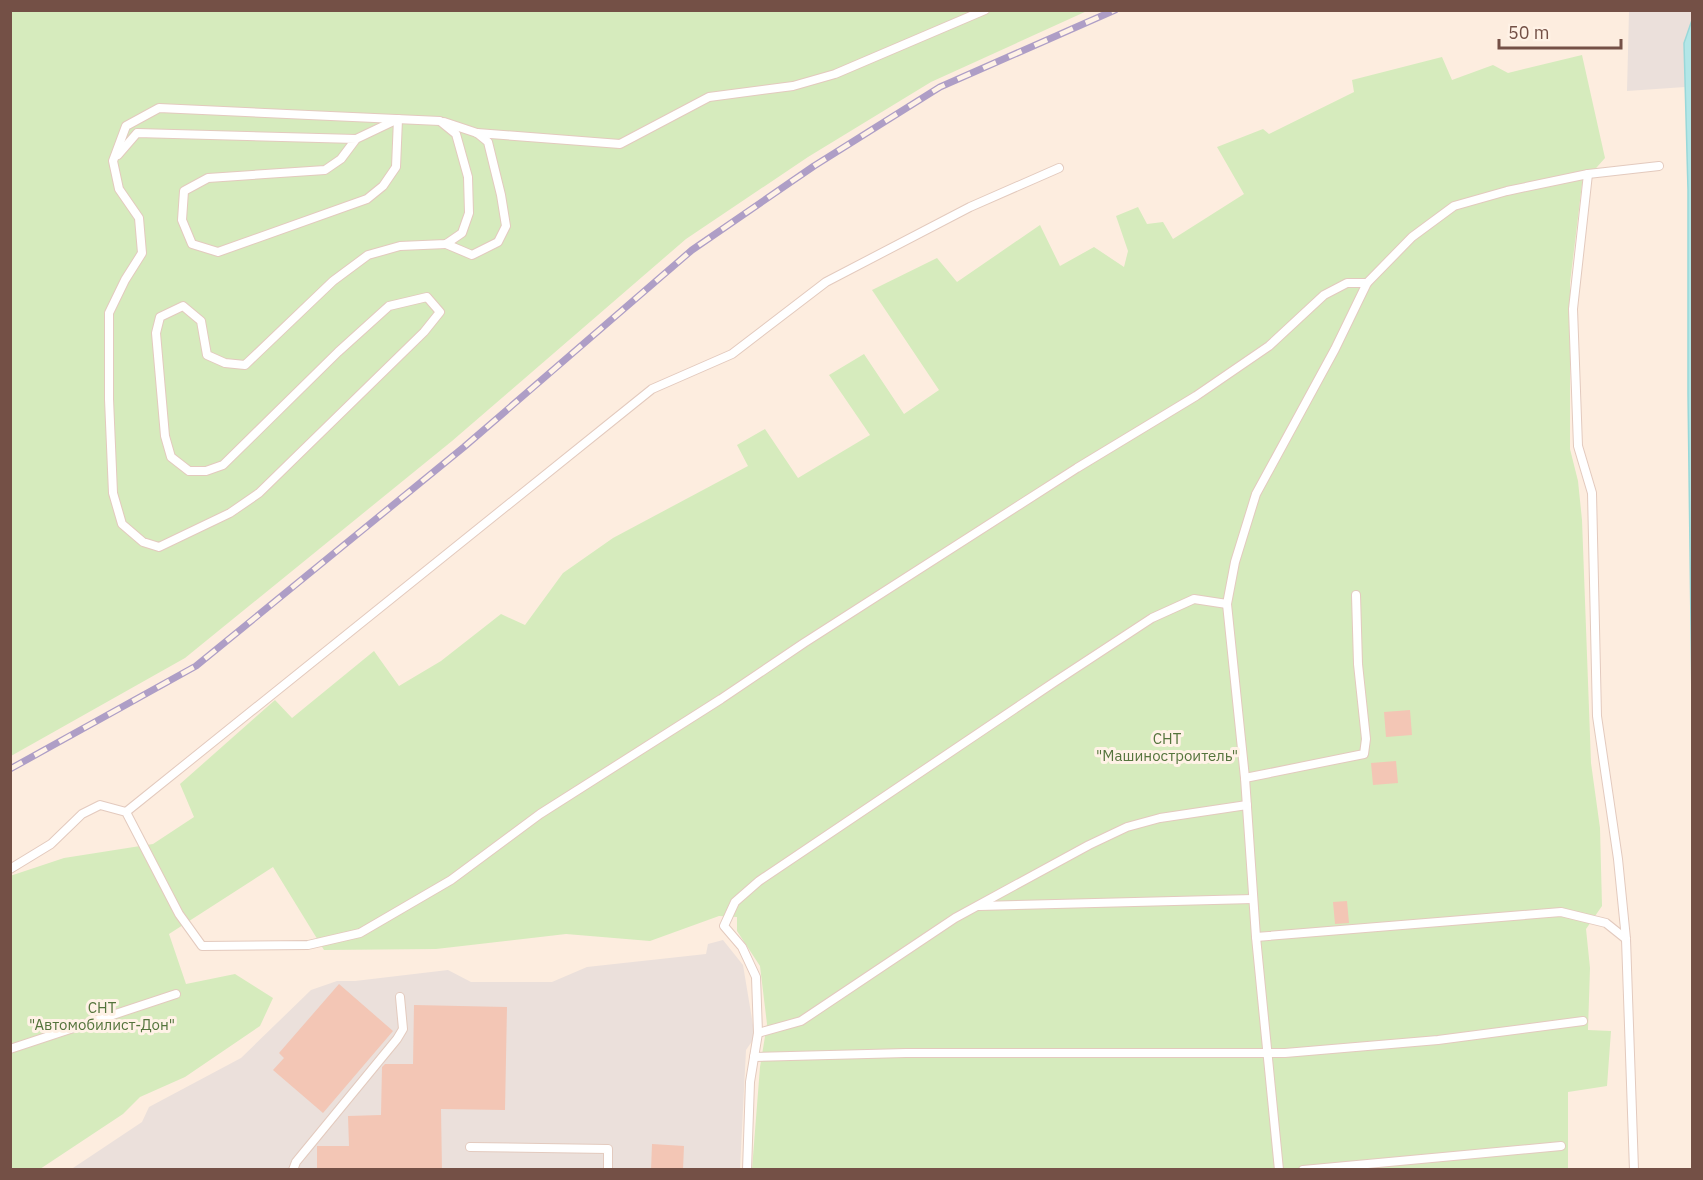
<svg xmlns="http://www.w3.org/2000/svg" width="1703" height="1180" viewBox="0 0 1703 1180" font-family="'IBM Plex Sans',sans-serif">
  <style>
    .industrial { fill: #ebe0db }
    .green { fill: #d6ebbd }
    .water { fill: #b3e6e7; stroke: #99d8d9; stroke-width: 1.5 }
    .building { fill: #f3c6b5 }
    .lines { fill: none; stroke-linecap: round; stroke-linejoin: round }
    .service-casing { stroke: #e3cabe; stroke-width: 10 }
    .service { stroke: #fff; stroke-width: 8 }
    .rail-casing { stroke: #ae9ec6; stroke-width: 7 }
    .rail { stroke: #fff2e6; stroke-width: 4.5; stroke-dasharray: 14; stroke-linecap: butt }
    .labels { text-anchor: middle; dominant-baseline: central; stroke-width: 6; stroke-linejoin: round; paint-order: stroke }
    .park-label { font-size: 15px; fill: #54743c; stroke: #fff2e6 }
  </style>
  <rect width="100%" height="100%" fill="#fdeddf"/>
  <g class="industrial">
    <path d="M1629,11H1692V20L1684,43L1685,87L1627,91Z"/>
    <path d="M723,940L743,965L755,1037L746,1050L740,1169L70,1170L142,1122L149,1107L241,1058L311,990L337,981H355L448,970L471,982H552L587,967L706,954L708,944Z"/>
  </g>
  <g class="green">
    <path d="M11,11H1087L931,82L808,157L686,239L452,441L185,658L11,756Z"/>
    <path d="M1582,55L1605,158L1582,184L1570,283V449L1578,481L1582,520L1591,763L1600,828L1602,906L1586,929L1590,968L1588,1030L1611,1031L1607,1086L1568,1092V1169H752L760,1067L767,1024L760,966L737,931V917L719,916L650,941L566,934L436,949L324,950L273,867L169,934L186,984L235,974L273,998L260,1026L185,1077L140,1097L123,1114L40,1169H11L10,876L64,858L153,844L194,817L180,784L275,700L292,718L374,651L399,686L441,661L501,614L525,625L563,573L613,538L748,466L737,445L765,429L798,478L870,435L829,375L864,354L904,414L939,390L872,290L937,258L957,282L1040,225L1060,266L1094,247L1124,267L1128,251L1116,216L1138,207L1147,224L1163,222L1173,239L1244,194L1217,147L1263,129L1269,134L1354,92L1352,80L1442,57L1452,80L1493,65L1508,73Z"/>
  </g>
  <path class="water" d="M1692,20V704L1688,394V190L1684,43Z"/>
  <g class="building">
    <path d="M1410,710L1412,735L1386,737L1384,712Z"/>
    <path d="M1396,761L1398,783L1373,785L1371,763Z"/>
    <path d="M1347,901L1349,923L1335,924L1333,902Z"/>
    <path d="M339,984L393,1031L323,1113L273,1070L284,1058L279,1053Z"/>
    <path d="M414,1005L507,1007L505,1110L441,1109L442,1170H317V1146H349L348,1116L381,1115L382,1067L385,1064H413Z"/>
    <path d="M652,1144L684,1146L683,1170H651Z"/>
  </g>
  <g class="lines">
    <g class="service-casing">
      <g id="service">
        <path d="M159,108L440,121L456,134L468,177L469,213L462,233L446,244L400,246L368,255L333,281L245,365L225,363L207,355L201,321L183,306L160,317L156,333L165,436L171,457L189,471H206L223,465L338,352L389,306L427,297L440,312L424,332L259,493L230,513L159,547L143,542L122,524L113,493L109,399V313L125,280L142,253L139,218L119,189L113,161L126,126Z"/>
        <path d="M444,122L477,133L488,142L501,195L506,226L498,242L472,255L446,244"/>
        <path d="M477,133L620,144L709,97L793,86L835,74L985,10"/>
        <path d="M118,155L137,133L356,139L341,159L325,170L208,178L184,191L182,220L192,244L218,252L367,199L383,186L396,167L398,119L356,139"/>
        <path d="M1588,174L1573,309L1578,446L1592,493L1597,716L1618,859L1626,939L1634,1170"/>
        <path d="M1227,604L1245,778L1256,937L1279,1170"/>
        <path d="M1245,778L1364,754L1366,739L1358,664L1356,595"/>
        <path d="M126,812L652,389L732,354L826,282L970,207L1059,168"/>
        <path d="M10,869L51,844L82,814L100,805L126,812L179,914L202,946L308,945L360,933L451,880L540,814L721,699L804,643L1077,468L1196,396L1269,346L1324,295L1347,283H1367L1412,237L1454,206L1507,191L1588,174L1659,166"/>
        <path d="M979,906L1253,899"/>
        <path d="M1256,937L1561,912L1606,923L1626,939"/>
        <path d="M758,1033L801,1021L955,918L1089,845L1127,827L1160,818L1247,805"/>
        <path d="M10,1049L176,994"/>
        <path d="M754,1057L906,1053H1285L1438,1040L1583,1021"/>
        <path d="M470,1147L608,1149V1170"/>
        <path d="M293,1170L296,1162L397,1039L403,1029L400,997"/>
        <path d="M747,1170L750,1082L758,1033L756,977L742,947L724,926L735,902L759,881L1056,681L1152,618L1194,599L1227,604L1235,562L1256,494L1335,349L1367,283"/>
        <path d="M1303,1170L1561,1146"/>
      </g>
    </g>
    <use href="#service" class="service"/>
    <g class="rail-casing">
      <path id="rail" d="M10,769L196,666L464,447L692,250L814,166L940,87L1115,10"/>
    </g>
    <use href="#rail" class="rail"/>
  </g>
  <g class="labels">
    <g class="park-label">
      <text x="1167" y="738">СНТ<tspan x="1167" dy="17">"Машиностроитель"</tspan></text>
      <text x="102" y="1007">СНТ<tspan x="102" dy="17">"Автомобилист-Дон"</tspan></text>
    </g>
  </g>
  <rect width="1703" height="1180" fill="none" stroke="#745046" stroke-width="24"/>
  <path d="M1499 39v9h122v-9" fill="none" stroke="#745046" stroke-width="3"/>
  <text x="1508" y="39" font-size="18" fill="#745046" stroke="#fff2e6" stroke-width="4.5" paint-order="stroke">50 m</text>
</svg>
